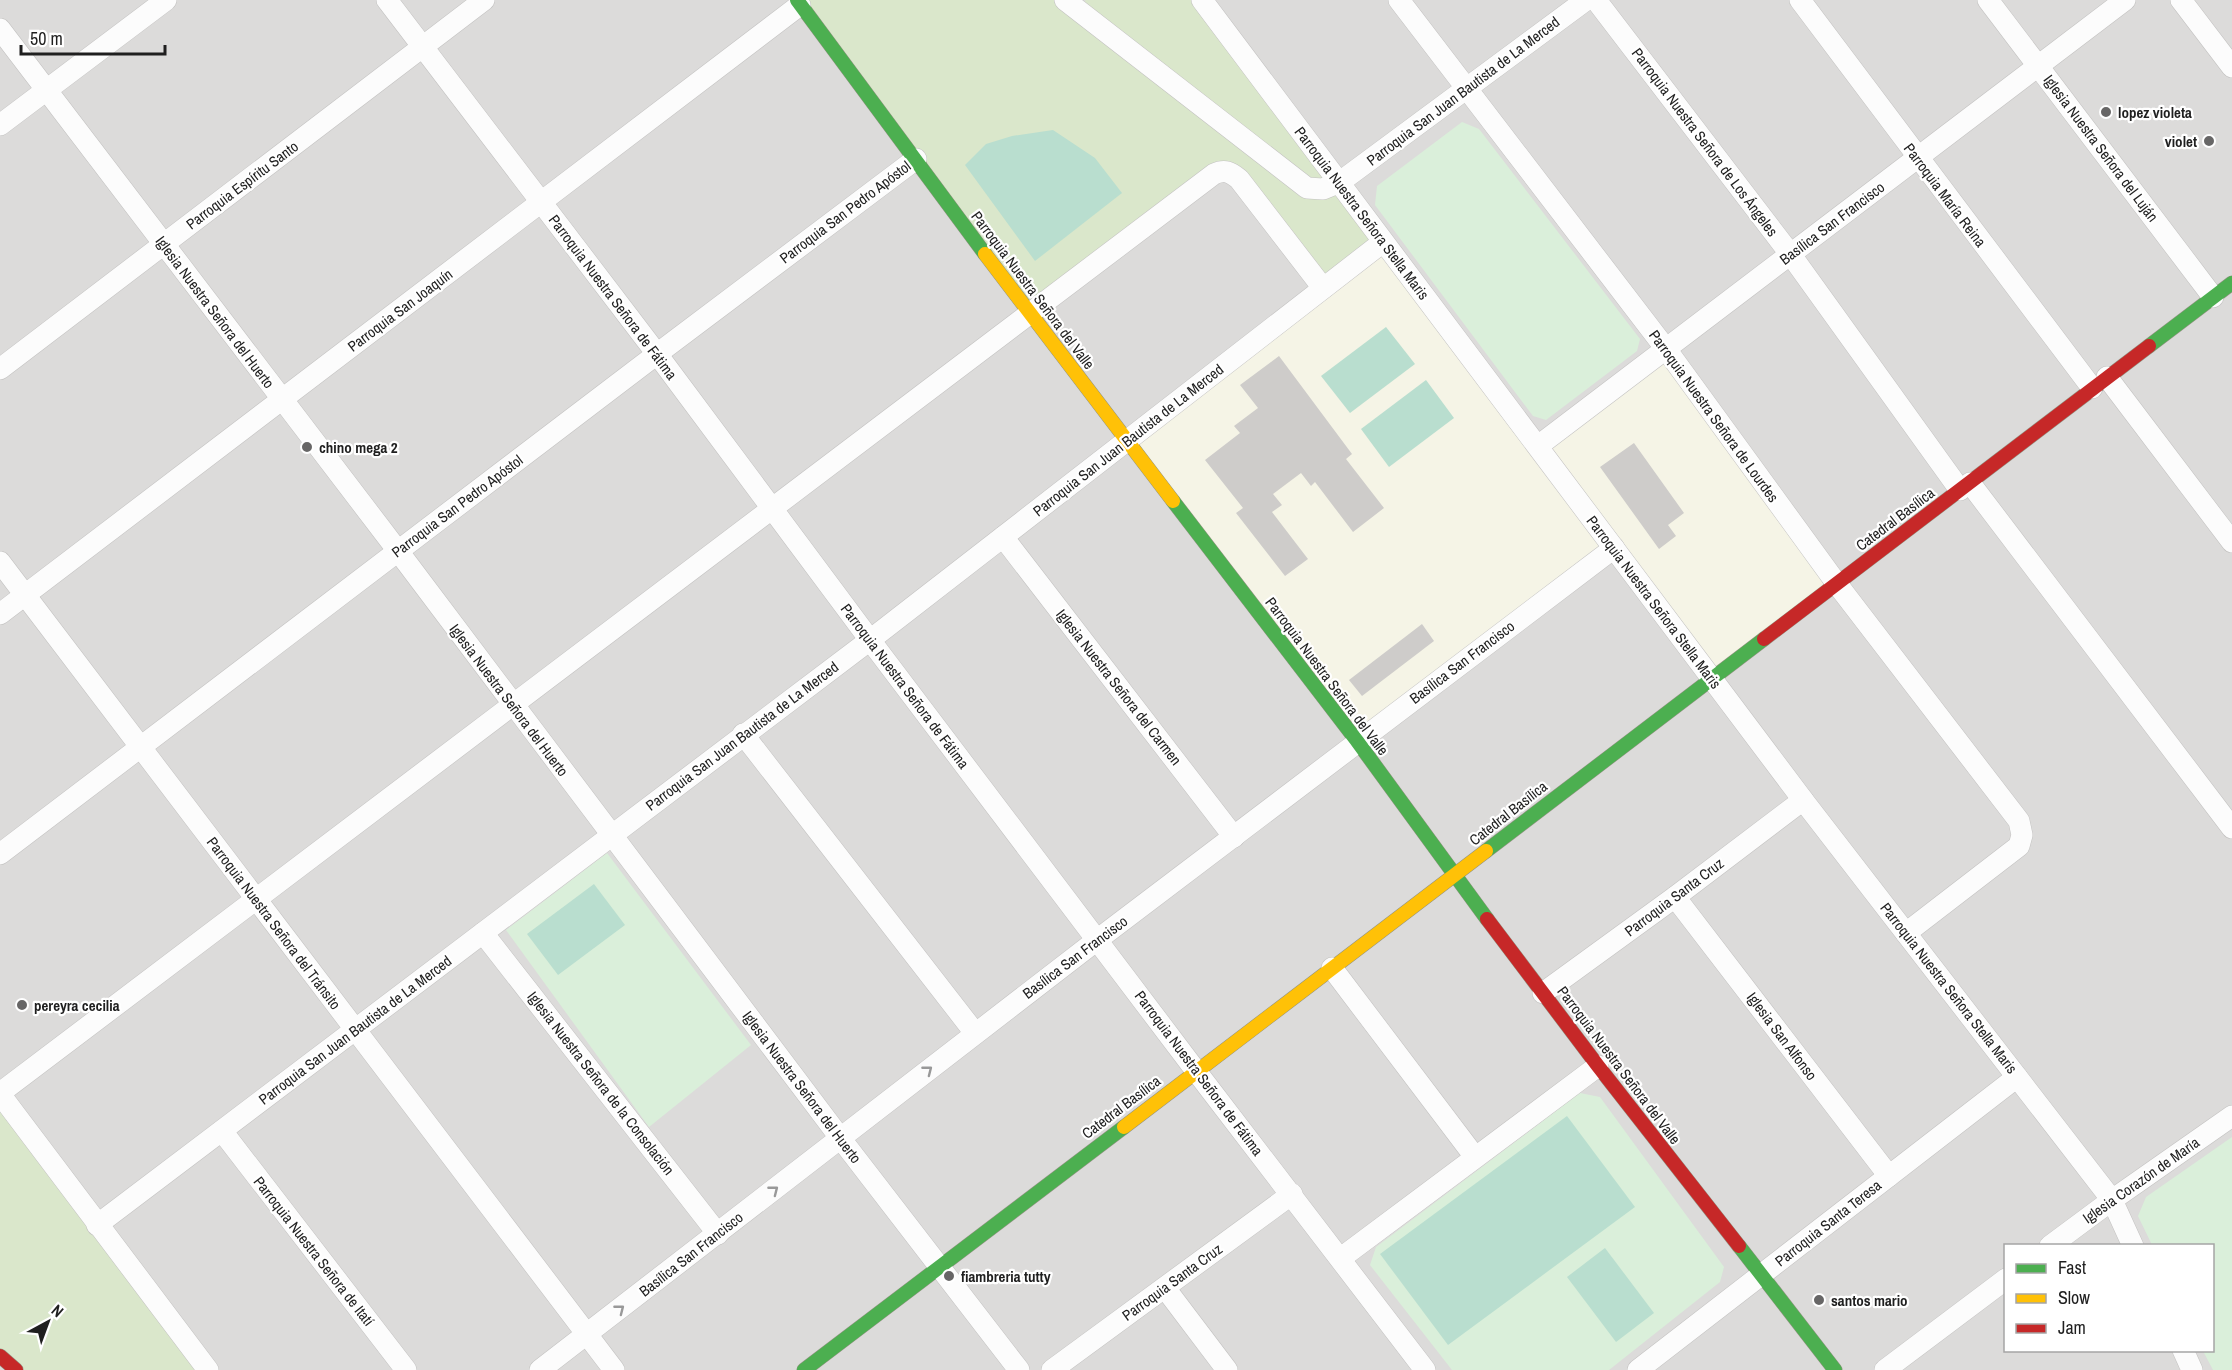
<svg xmlns="http://www.w3.org/2000/svg" width="2232" height="1370" viewBox="0 0 2232 1370" font-family="'Archivo Narrow',sans-serif">
  <style>
    .residential { fill: #dcdbda; fill-rule: evenodd }
    .education { fill: #f5f4e6 }
    .grass { fill: #dae7cb }
    .park { fill: #daefda }
    .pitch { fill: #b9decf }
    .building { fill: #ceccca }
    .lines { fill: none; stroke-linecap: round; stroke-linejoin: round }
    .street-casing { stroke: #c3c2c1; stroke-width: 22 }
    .fast-casing { stroke: #939483; stroke-width: 15 }
    .slow-casing { stroke: #939483; stroke-width: 15 }
    .jam-casing { stroke: #939483; stroke-width: 15 }
    .street { stroke: #fcfcfc; stroke-width: 21 }
    .fast { stroke: #4caf50; stroke-width: 14 }
    .slow { stroke: #ffc107; stroke-width: 14 }
    .jam { stroke: #c62828; stroke-width: 14 }
    .oneway { stroke: #999 }
    .poi-dot { fill: #676666; stroke: #fff; stroke-width: 2 }
    .labels { text-anchor: middle; dominant-baseline: central; stroke-width: 4.5; stroke-linejoin: round; paint-order: stroke }
    .street-label { font-size: 15px; fill: #1f1f1f; stroke: #fff }
    .poi-label { font-size: 15px; font-weight: bold; fill: #1f1f1f; stroke: #fff; text-anchor: start }
  </style>
  <rect width="100%" height="100%" fill="#edebe9"/>
  <path class="residential" d="M0,0H2232V1370H0ZM2006,1246H2212V1350H2006Z"/>
  <g class="education">
    <path d="M1383,244L1612,547L1357,740L1128,441Z"/>
    <path d="M1665,351L1836,584L1711,676L1540,447Z"/>
  </g>
  <g class="grass">
    <path d="M793,0H1065L1076,8L1086,0H1202L1382,242L1324,286L1230,171L1029,312Z"/>
    <path d="M0,1098L207,1370H22L0,1351Z"/>
  </g>
  <g class="park">
    <path d="M1462,122L1479,129L1640,339L1637,351L1546,420L1533,416L1375,205L1377,186Z"/>
    <path d="M607,853L751,1045L649,1127L506,930Z"/>
    <path d="M1580,1093L1600,1097L1724,1267L1720,1282L1609,1370H1452L1370,1265L1376,1247Z"/>
    <path d="M2232,1137V1370H2213L2203,1351L2212,1350V1246L2152,1245L2138,1216L2146,1197Z"/>
  </g>
  <g class="pitch">
    <path d="M1053,130L1095,158L1122,193L1035,261L965,165L986,144L1012,136Z"/>
    <path d="M1386,327L1415,364L1350,413L1321,376Z"/>
    <path d="M1426,380L1454,418L1389,467L1361,429Z"/>
    <path d="M594,884L625,925L558,975L527,934Z"/>
    <path d="M1567,1116L1635,1207L1448,1345L1380,1254Z"/>
    <path d="M1605,1248L1654,1313L1616,1342L1567,1277Z"/>
  </g>
  <g class="building">
    <path d="M1279,356L1352,454L1346,459L1384,508L1353,532L1315,482L1311,486L1301,473L1273,494L1282,505L1272,512L1308,559L1285,576L1236,513L1243,508L1205,460L1240,433L1234,426L1258,408L1240,385Z"/>
    <path d="M1634,443L1684,513L1668,525L1676,536L1659,549L1600,467Z"/>
    <path d="M1422,624L1434,641L1362,696L1349,680Z"/>
  </g>
  <g class="lines">
    <g class="street-casing">
      <g id="street">
        <path d="M387,0L657,354L870,640L1196,1071L1425,1370"/>
        <path d="M1065,0L1307,188L1323,189L1340,182L1586,0"/>
        <path d="M1202,0L1803,800L2112,1200L2133,1246"/>
        <path d="M1399,0L1666,349L1837,584L2019,821L2022,835L2019,846L1906,933"/>
        <path d="M1596,0L1791,255L1960,490"/>
        <path d="M1800,0L2092,388"/>
        <path d="M1988,0L2213,297"/>
        <path d="M2181,0L2232,67"/>
        <path d="M0,29L398,551L841,1139L1019,1370"/>
        <path d="M0,125L166,0"/>
        <path d="M0,369L484,0"/>
        <path d="M2107,377L2232,542"/>
        <path d="M1538,446L2125,0"/>
        <path d="M1970,483L2232,828"/>
        <path d="M1003,537L1234,837"/>
        <path d="M0,562L614,1370"/>
        <path d="M0,614L800,5"/>
        <path d="M743,734L975,1033"/>
        <path d="M0,854L657,354L916,159"/>
        <path d="M1675,897L1889,1176"/>
        <path d="M483,933L718,1234"/>
        <path d="M1332,968L1475,1157"/>
        <path d="M1543,993L1675,897L1803,800"/>
        <path d="M0,1093C406,789 807,478 1214,174C1225,169 1230,172 1239,179L1323,288"/>
        <path d="M0,1094L208,1370"/>
        <path d="M222,1131L406,1370"/>
        <path d="M97,1225L870,640L1383,242"/>
        <path d="M2050,1246L2112,1200L2232,1116"/>
        <path d="M1341,1258L1598,1066"/>
        <path d="M1165,1288L1227,1370"/>
        <path d="M2183,1350L2192,1370"/>
        <path d="M540,1370L1097,940L1614,548"/>
        <path d="M1052,1370L1292,1194"/>
        <path d="M1638,1370L2017,1077"/>
        <path d="M1885,1370L2006,1279"/>
      </g>
    </g>
    <g class="fast-casing">
      <g id="fast">
        <path d="M797,0L985,254"/>
        <path d="M2149,346L2232,283"/>
        <path d="M1173,501L1357,741L1487,919"/>
        <path d="M1486,851L1764,639"/>
        <path d="M1739,1246L1835,1370"/>
        <path d="M804,1370L1124,1127"/>
      </g>
    </g>
    <g class="slow-casing">
      <g id="slow">
        <path d="M985,254L1173,501"/>
        <path d="M1124,1127L1486,851"/>
      </g>
    </g>
    <g class="jam-casing">
      <g id="jam">
        <path d="M1764,639L2149,346"/>
        <path d="M1487,919L1598,1066L1739,1246"/>
        <path d="M0,1356L16,1370"/>
      </g>
    </g>
    <use href="#street" class="street"/>
    <use href="#fast" class="fast"/>
    <use href="#slow" class="slow"/>
    <use href="#jam" class="jam"/>
  </g>
  <defs><path id="oneway-chevron" d="M-2-3.5L2.5 0L-2 3.5" fill="none" stroke-width="1.6" stroke-linecap="round" stroke-linejoin="round" transform="scale(1.5)"/></defs>
  <g class="oneway">
    <use href="#oneway-chevron" transform="translate(928 1070) rotate(-38)"/>
    <use href="#oneway-chevron" transform="translate(774 1190) rotate(-38)"/>
    <use href="#oneway-chevron" transform="translate(620 1309) rotate(-38)"/>
  </g>
  <g class="poi-dot">
    <circle cx="2106" cy="112" r="6"/>
    <circle cx="2209" cy="141" r="6"/>
    <circle cx="307" cy="447" r="6"/>
    <circle cx="22" cy="1005" r="6"/>
    <circle cx="949" cy="1276" r="6"/>
    <circle cx="1819" cy="1300" r="6"/>
  </g>
  <g class="labels">
    <g class="street-label">
      <text transform="translate(1463 91) rotate(-37)">Parroquia San Juan Bautista de La Merced</text>
      <text transform="translate(1705 142) rotate(53)">Parroquia Nuestra Señora de Los Ángeles</text>
      <text transform="translate(2101 148) rotate(53)">Iglesia Nuestra Señora del Luján</text>
      <text transform="translate(242 185) rotate(-37)">Parroquia Espíritu Santo</text>
      <text transform="translate(1945 195) rotate(53)">Parroquia María Reina</text>
      <text transform="translate(845 212) rotate(-37)">Parroquia San Pedro Apóstol</text>
      <text transform="translate(1362 213) rotate(53)">Parroquia Nuestra Señora Stella Maris</text>
      <text transform="translate(1832 223) rotate(-37)">Basílica San Francisco</text>
      <text transform="translate(1033 290) rotate(53)">Parroquia Nuestra Señora del Valle</text>
      <text transform="translate(613 297) rotate(53)">Parroquia Nuestra Señora de Fátima</text>
      <text transform="translate(400 310) rotate(-37)">Parroquia San Joaquín</text>
      <text transform="translate(215 312) rotate(53)">Iglesia Nuestra Señora del Huerto</text>
      <text transform="translate(1714 416) rotate(54)">Parroquia Nuestra Señora de Lourdes</text>
      <text transform="translate(1128 440) rotate(-38)">Parroquia San Juan Bautista de La Merced</text>
      <text transform="translate(457 506) rotate(-37)">Parroquia San Pedro Apóstol</text>
      <text transform="translate(1895 519) rotate(-37)">Catedral Basílica</text>
      <text transform="translate(1654 602) rotate(53)">Parroquia Nuestra Señora Stella Maris</text>
      <text transform="translate(1462 662) rotate(-37)">Basílica San Francisco</text>
      <text transform="translate(1327 676) rotate(53)">Parroquia Nuestra Señora del Valle</text>
      <text transform="translate(905 686) rotate(53)">Parroquia Nuestra Señora de Fátima</text>
      <text transform="translate(1119 687) rotate(52)">Iglesia Nuestra Señora del Carmen</text>
      <text transform="translate(509 700) rotate(53)">Iglesia Nuestra Señora del Huerto</text>
      <text transform="translate(742 736) rotate(-37)">Parroquia San Juan Bautista de La Merced</text>
      <text transform="translate(1508 813) rotate(-38)">Catedral Basílica</text>
      <text transform="translate(1674 897) rotate(-37)">Parroquia Santa Cruz</text>
      <text transform="translate(274 923) rotate(53)">Parroquia Nuestra Señora del Tránsito</text>
      <text transform="translate(1075 957) rotate(-37)">Basílica San Francisco</text>
      <text transform="translate(1949 988) rotate(52)">Parroquia Nuestra Señora Stella Maris</text>
      <text transform="translate(355 1030) rotate(-37)">Parroquia San Juan Bautista de La Merced</text>
      <text transform="translate(1782 1036) rotate(53)">Iglesia San Alfonso</text>
      <text transform="translate(1619 1065) rotate(53)">Parroquia Nuestra Señora del Valle</text>
      <text transform="translate(1199 1073) rotate(53)">Parroquia Nuestra Señora de Fátima</text>
      <text transform="translate(601 1083) rotate(52)">Iglesia Nuestra Señora de la Consolación</text>
      <text transform="translate(802 1087) rotate(53)">Iglesia Nuestra Señora del Huerto</text>
      <text transform="translate(1121 1107) rotate(-37)">Catedral Basílica</text>
      <text transform="translate(2141 1180) rotate(-35)">Iglesia Corazón de María</text>
      <text transform="translate(1828 1223) rotate(-38)">Parroquia Santa Teresa</text>
      <text transform="translate(314 1251) rotate(52)">Parroquia Nuestra Señora de Itatí</text>
      <text transform="translate(691 1254) rotate(-38)">Basílica San Francisco</text>
      <text transform="translate(1172 1282) rotate(-36)">Parroquia Santa Cruz</text>
    </g>
    <g class="poi-label">
      <text x="2118" y="112">lopez violeta</text>
      <text x="2197" y="141" text-anchor="end">violet</text>
      <text x="319" y="447">chino mega 2</text>
      <text x="34" y="1005">pereyra cecilia</text>
      <text x="961" y="1276">fiambreria tutty</text>
      <text x="1831" y="1300">santos mario</text>
    </g>
  </g>
  <rect x="2004" y="1244" width="210" height="108" fill="#ffffff" stroke="#a5a5a5" stroke-width="1.5"/>
  <rect x="2016" y="1264" width="30" height="9" fill="#4caf50" stroke="#a5a5a5" stroke-width="1.5"/>
  <text x="2058" y="1274" font-size="18" fill="#1f1f1f">Fast</text>
  <rect x="2016" y="1294" width="30" height="9" fill="#ffc107" stroke="#a5a5a5" stroke-width="1.5"/>
  <text x="2058" y="1304" font-size="18" fill="#1f1f1f">Slow</text>
  <rect x="2016" y="1324" width="30" height="9" fill="#c62828" stroke="#a5a5a5" stroke-width="1.5"/>
  <text x="2058" y="1334" font-size="18" fill="#1f1f1f">Jam</text>
  <g transform="translate(48 1322) rotate(41)" stroke="#ffffff" stroke-width="4.5" paint-order="stroke">
  <path d="M0-4.5L10 22L0 15L-10 22Z" fill="#1f1f1f"/>
  <text y="-9" font-size="16" font-weight="bold" text-anchor="middle" fill="#1f1f1f">N</text>
  </g>
  <path d="M21 45v9h144v-9" fill="none" stroke="#1f1f1f" stroke-width="3"/>
  <text x="30" y="45" font-size="18" fill="#1f1f1f" stroke="#ffffff" stroke-width="4.5" paint-order="stroke">50 m</text>
</svg>
